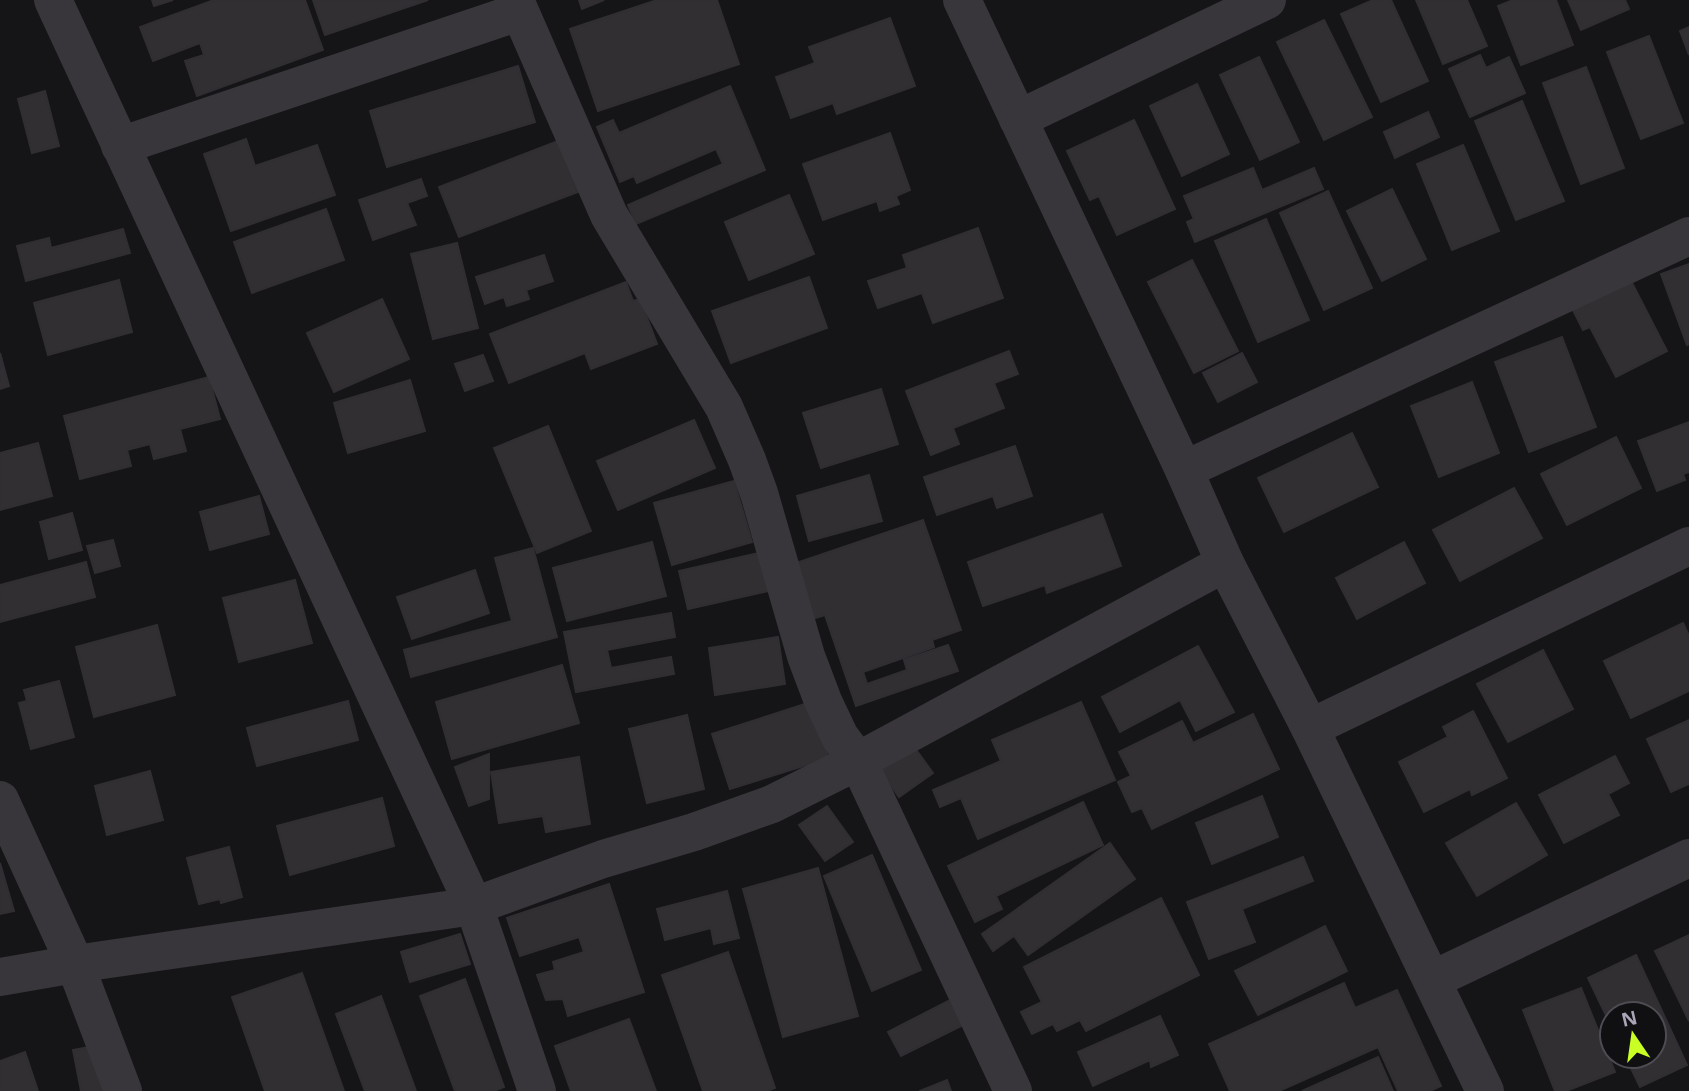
<svg xmlns="http://www.w3.org/2000/svg" width="1689" height="1091" viewBox="0 0 1689 1091" font-family="'Open Sans',sans-serif">
  <style>
    .building { fill: #312f32; stroke: #302e32; stroke-width: 2 }
    .lines { fill: none; stroke-linecap: round; stroke-linejoin: round }
    .minor { stroke: #38353b; stroke-width: 38 }
  </style>
  <rect width="100%" height="100%" fill="#151416"/>
  <g class="building">
    <path d="M152,0H173L154,6Z"/>
    <path d="M214,0H305L323,50L197,96L185,61L204,55L200,43L153,61L140,27Z"/>
    <path d="M313,0H428L325,35Z"/>
    <path d="M579,0H604L582,9Z"/>
    <path d="M657,0H717L739,64L598,111L570,29Z"/>
    <path d="M1373,0H1391L1428,81L1381,102L1341,14Z"/>
    <path d="M1416,0H1467L1487,46L1443,64Z"/>
    <path d="M1513,0H1556L1573,45L1521,65L1498,6Z"/>
    <path d="M1568,0H1625L1629,9L1581,30Z"/>
    <path d="M890,18L915,86L837,114L833,103L791,118L776,77L815,63L809,47Z"/>
    <path d="M1324,20L1372,117L1324,140L1277,42Z"/>
    <path d="M1689,27V55L1680,31Z"/>
    <path d="M1649,36L1683,123L1641,139L1607,52Z"/>
    <path d="M1480,55L1486,68L1509,57L1525,93L1470,117L1449,69Z"/>
    <path d="M1259,57L1299,142L1260,160L1220,75Z"/>
    <path d="M518,66L535,122L387,167L370,111Z"/>
    <path d="M1586,67L1624,168L1581,184L1543,83Z"/>
    <path d="M1197,84L1229,154L1182,176L1150,106Z"/>
    <path d="M730,86L765,170L636,224L628,205L723,164L716,149L637,183L634,176L620,182L597,127L613,120L619,133Z"/>
    <path d="M45,91L59,146L32,153L18,99Z"/>
    <path d="M1522,101L1564,201L1516,220L1475,121Z"/>
    <path d="M1428,112L1439,137L1395,158L1384,132Z"/>
    <path d="M1134,120L1175,209L1117,235L1099,196L1090,200L1067,151Z"/>
    <path d="M890,133L910,190L896,196L899,204L880,211L877,201L823,220L803,164Z"/>
    <path d="M246,139L255,166L317,145L335,195L231,231L204,154Z"/>
    <path d="M558,141L578,192L459,237L439,187Z"/>
    <path d="M1463,145L1499,231L1452,250L1417,164Z"/>
    <path d="M1253,168L1262,190L1314,168L1323,189L1195,242L1187,222L1194,219L1184,196Z"/>
    <path d="M421,179L427,196L407,203L416,225L373,240L359,200Z"/>
    <path d="M1392,189L1426,259L1382,281L1347,211Z"/>
    <path d="M1328,191L1372,288L1324,310L1280,213Z"/>
    <path d="M789,195L814,254L749,280L725,222Z"/>
    <path d="M326,209L344,260L252,293L234,242Z"/>
    <path d="M1266,219L1309,320L1258,342L1215,241Z"/>
    <path d="M978,228L1003,298L933,323L922,293L878,308L868,281L907,268L903,255Z"/>
    <path d="M123,229L130,253L26,281L17,246L49,238L51,248Z"/>
    <path d="M457,243L478,328L433,339L411,254Z"/>
    <path d="M544,255L553,281L526,290L529,299L507,306L504,297L485,304L476,277Z"/>
    <path d="M1192,260L1238,351L1194,373L1148,282Z"/>
    <path d="M1689,264V344L1687,345L1661,274Z"/>
    <path d="M809,277L827,328L731,363L712,311Z"/>
    <path d="M1630,279L1667,351L1616,377L1590,327L1583,330L1572,308Z"/>
    <path d="M119,280L132,332L48,355L34,303Z"/>
    <path d="M626,282L633,301L640,299L657,344L591,369L585,353L509,383L490,334Z"/>
    <path d="M382,299L409,359L334,392L307,333Z"/>
    <path d="M1562,337L1596,427L1529,452L1495,362Z"/>
    <path d="M1009,351L1018,374L994,383L1004,408L953,428L959,444L931,455L906,391Z"/>
    <path d="M0,353L9,386L0,389Z"/>
    <path d="M1242,353L1257,382L1218,402L1203,373Z"/>
    <path d="M483,355L493,381L465,391L455,364Z"/>
    <path d="M209,377L220,419L180,429L186,451L154,459L150,444L127,450L131,466L80,479L64,416Z"/>
    <path d="M410,380L425,431L348,453L334,403Z"/>
    <path d="M1472,382L1499,453L1439,477L1411,406Z"/>
    <path d="M881,389L898,444L821,468L803,413Z"/>
    <path d="M694,420L715,468L618,510L597,461Z"/>
    <path d="M1689,422V472L1683,474L1685,480L1657,491L1638,441Z"/>
    <path d="M548,426L591,531L537,553L494,448Z"/>
    <path d="M1352,433L1378,487L1284,532L1258,478Z"/>
    <path d="M1616,437L1641,488L1567,525L1541,474Z"/>
    <path d="M38,443L52,496L0,510V453Z"/>
    <path d="M1015,446L1032,496L997,508L993,496L937,515L924,477Z"/>
    <path d="M869,475L882,521L809,541L797,496Z"/>
    <path d="M734,481L752,542L672,565L654,503Z"/>
    <path d="M1514,488L1542,538L1460,581L1433,530Z"/>
    <path d="M259,496L269,534L210,550L200,512Z"/>
    <path d="M72,513L82,550L49,559L40,522Z"/>
    <path d="M1102,514L1121,566L1047,593L1045,585L983,606L968,562Z"/>
    <path d="M923,520L961,630L932,640L934,647L863,672L867,684L907,670L904,660L948,645L958,671L856,706L825,615L806,621L787,566Z"/>
    <path d="M113,540L120,566L95,573L87,546Z"/>
    <path d="M652,542L666,596L567,621L553,568Z"/>
    <path d="M1404,542L1425,583L1357,619L1336,578Z"/>
    <path d="M533,548L557,637L411,677L404,650L512,621L495,558Z"/>
    <path d="M768,551L777,589L688,609L679,571Z"/>
    <path d="M86,562L95,597L0,622V585Z"/>
    <path d="M475,570L489,613L412,639L397,597Z"/>
    <path d="M295,580L312,643L239,662L223,598Z"/>
    <path d="M671,613L675,637L607,650L611,668L671,657L674,674L576,692L564,632Z"/>
    <path d="M1683,623L1689,636V691L1631,718L1604,661Z"/>
    <path d="M157,625L175,695L94,717L76,647Z"/>
    <path d="M778,637L785,684L715,695L709,648Z"/>
    <path d="M1198,646L1234,712L1196,731L1180,700L1120,732L1102,697Z"/>
    <path d="M1543,650L1573,709L1508,742L1477,684Z"/>
    <path d="M562,665L579,723L452,759L436,702Z"/>
    <path d="M59,681L74,737L31,749L19,703L27,701L24,690Z"/>
    <path d="M348,701L358,740L257,766L247,728Z"/>
    <path d="M811,702L829,758L730,789L712,734Z"/>
    <path d="M1081,702L1115,780L978,839L961,798L940,807L933,790L1001,761L992,740Z"/>
    <path d="M1473,711L1507,778L1472,795L1470,789L1424,812L1399,762L1448,737L1443,727Z"/>
    <path d="M1253,714L1279,769L1152,829L1142,808L1132,812L1118,782L1131,776L1119,752L1182,721L1193,743Z"/>
    <path d="M687,715L704,789L647,803L629,729Z"/>
    <path d="M1689,720V784L1671,792L1647,739Z"/>
    <path d="M906,736L933,773L899,797L872,759Z"/>
    <path d="M489,754V799L469,806L455,767Z"/>
    <path d="M1615,756L1629,783L1608,794L1619,815L1564,843L1539,795Z"/>
    <path d="M579,757L590,824L546,832L543,816L499,823L491,772Z"/>
    <path d="M150,771L163,820L107,835L95,786Z"/>
    <path d="M1262,796L1278,837L1212,864L1196,823Z"/>
    <path d="M382,798L394,846L290,875L277,826Z"/>
    <path d="M1083,802L1103,845L996,896L1002,909L975,922L948,866Z"/>
    <path d="M1516,803L1547,855L1477,896L1446,843Z"/>
    <path d="M827,806L853,842L825,861L799,825Z"/>
    <path d="M1110,843L1135,879L1028,955L1014,936L993,951L982,934Z"/>
    <path d="M229,847L242,897L221,903L220,899L199,904L187,858Z"/>
    <path d="M872,855L921,970L872,991L824,876Z"/>
    <path d="M1303,857L1313,881L1242,909L1255,942L1209,959L1187,902Z"/>
    <path d="M0,863L14,911L0,914Z"/>
    <path d="M818,868L858,1016L783,1037L743,889Z"/>
    <path d="M609,884L644,992L568,1016L563,999L546,1000L537,975L555,970L553,962L584,952L579,937L520,956L507,918Z"/>
    <path d="M727,891L739,938L714,944L711,928L665,940L657,909Z"/>
    <path d="M1161,898L1199,975L1086,1031L1080,1020L1057,1031L1053,1024L1032,1034L1021,1012L1042,1002L1024,967Z"/>
    <path d="M1325,926L1347,971L1258,1015L1235,971Z"/>
    <path d="M460,934L470,964L410,982L401,952Z"/>
    <path d="M1689,935V1021L1655,951Z"/>
    <path d="M728,952L775,1088L767,1091H703L662,975Z"/>
    <path d="M1636,955L1687,1065L1640,1087L1625,1056H1654V1014H1612V1028L1588,978Z"/>
    <path d="M302,973L344,1091H265L232,997Z"/>
    <path d="M465,979L504,1087L494,1091H455L420,996Z"/>
    <path d="M1344,983L1355,1008L1397,990L1441,1086L1430,1091H1398L1378,1047L1279,1091H1230L1209,1044Z"/>
    <path d="M1581,988L1615,1072L1566,1091H1555L1523,1010Z"/>
    <path d="M381,996L416,1091H365L336,1014Z"/>
    <path d="M950,1000L963,1025L901,1056L888,1032Z"/>
    <path d="M1160,1016L1178,1055L1151,1067L1150,1060L1093,1086L1078,1052Z"/>
    <path d="M629,1019L656,1091H571L555,1046Z"/>
    <path d="M95,1046L104,1091H81L73,1050Z"/>
    <path d="M25,1052L38,1091H0V1061Z"/>
    <path d="M1378,1057L1393,1091H1302Z"/>
    <path d="M947,1080L951,1091H919H920Z"/>
  </g>
  <g class="lines">
    <g class="minor">
      <path d="M53,0L474,906L537,1091"/>
      <path d="M515,0L609,215L724,407L747,460L759,493L806,656L823,701L840,737L858,761L1013,1091"/>
      <path d="M962,0L1184,470L1225,563L1310,728L1485,1091"/>
      <path d="M1018,119L1267,0"/>
      <path d="M120,146L519,12"/>
      <path d="M1184,470L1689,236"/>
      <path d="M1310,728L1689,546"/>
      <path d="M0,800L75,964L123,1091"/>
      <path d="M0,977L75,964L474,906L603,859L694,832L772,804L858,761L1225,563"/>
      <path d="M1432,980L1689,858"/>
    </g>
  </g>
  <g transform="translate(1633 1035) rotate(347)"><circle r="33" fill="#100f11" stroke="#4e4b53" stroke-width="2"/>
  <path d="M0-5L12 26L0 18L-12 26Z" fill="#c9ff24"/>
  <text y="-10" font-size="19" font-weight="bold" text-anchor="middle" fill="#aaa5b7">N</text>
  </g>
</svg>
